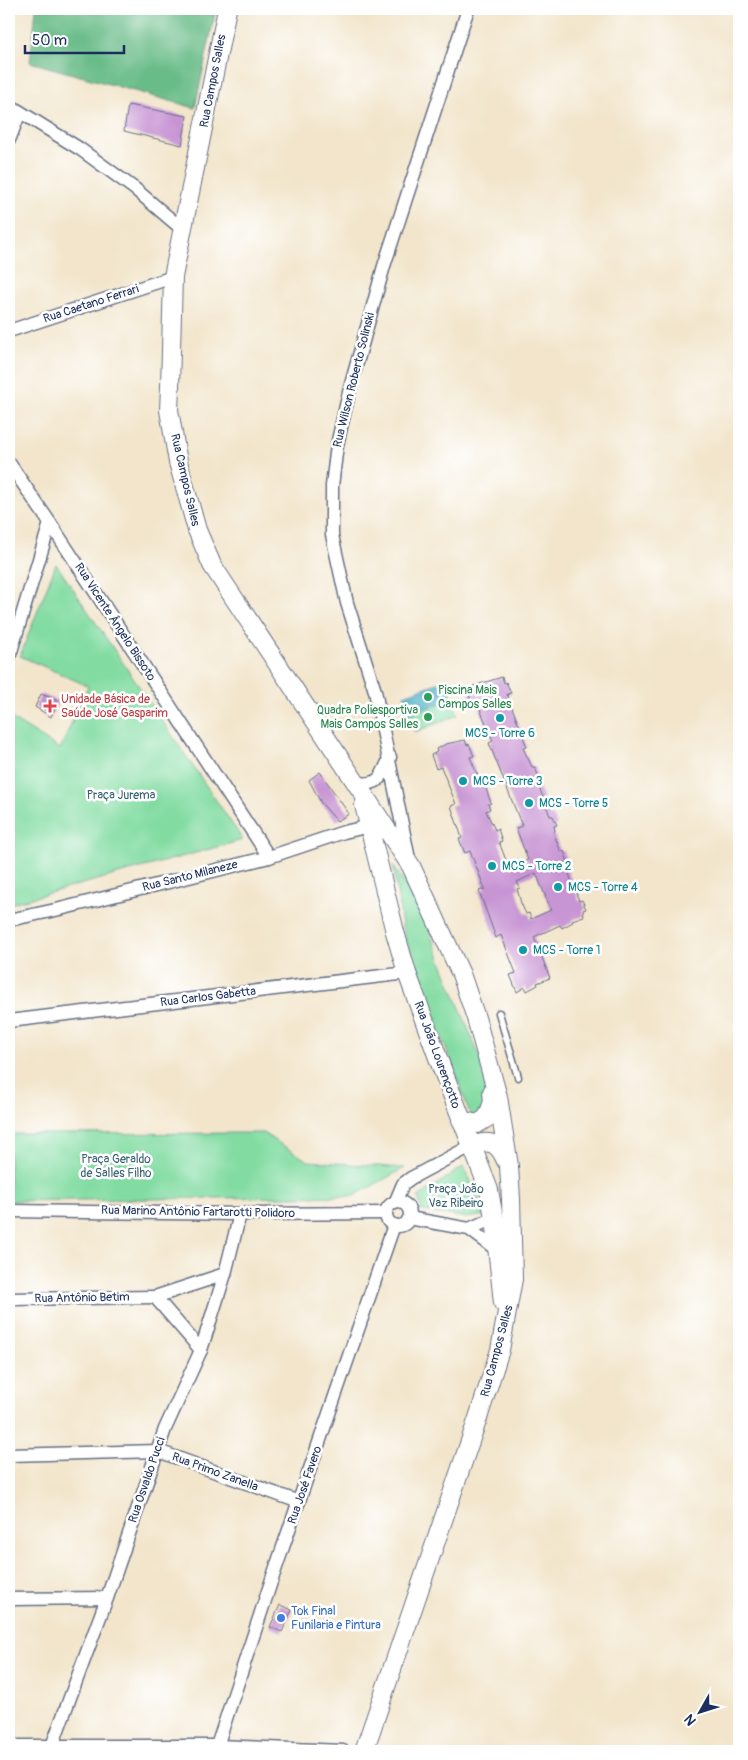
<svg xmlns="http://www.w3.org/2000/svg" width="748" height="1760" viewBox="0 0 748 1760" font-family="Pangolin,sans-serif">
  <style>
    .green { fill: #82dca2; stroke: #4e8680 }
    .forest { fill: #69bc88; stroke: #427673 }
    .water { fill: #44acc3; stroke: #306e90 }
    .building { fill: #c895d4; fill-rule: evenodd }
    .lines { fill: none; stroke-linecap: round; stroke-linejoin: round }
    .service-casing { stroke: #666f84; stroke-width: 9 }
    .minor-casing { stroke: #666f84; stroke-width: 15 }
    .secondary-casing { stroke: #666f84; stroke-width: 20 }
    .service { stroke: #fff; stroke-width: 6 }
    .minor { stroke: #fff; stroke-width: 12 }
    .secondary { stroke: #fff; stroke-width: 18 }
    .leisure-dot { fill: #2e9e5b; stroke: #fff; stroke-width: 2 }
    .health-dot { fill: #e0444e; stroke: #fff; stroke-width: 2 }
    .culture-dot { fill: #0f9aa8; stroke: #fff; stroke-width: 2 }
    .shop-dot { fill: #3f7fe0; stroke: #fff; stroke-width: 2 }
    .labels { text-anchor: middle; dominant-baseline: central; stroke-width: 5; stroke-linejoin: round; paint-order: stroke }
    .street-label { font-size: 12px; fill: #1b2f5e; stroke: #fff }
    .leisure-label { font-size: 12px; fill: #27864d; stroke: #fff; text-anchor: start }
    .health-label { font-size: 12px; fill: #be3a42; stroke: #fff; text-anchor: start }
    .culture-label { font-size: 12px; fill: #0d838f; stroke: #fff; text-anchor: start }
    .park-label { font-size: 12px; fill: #3a6372; stroke: #fff }
    .shop-label { font-size: 12px; fill: #366cbe; stroke: #fff; text-anchor: start }
  </style>
  <rect width="100%" height="100%" fill="#fff"/>
  <filter id="ink" filterUnits="userSpaceOnUse"><feTurbulence type="fractalNoise" baseFrequency=".02" numOctaves="2"/><feDisplacementMap in="SourceGraphic" scale="10" xChannelSelector="R" yChannelSelector="G"/><feConvolveMatrix kernelMatrix="1 2 1 2 8 2 1 2 1" color-interpolation-filters="sRGB"/></filter>
  <filter id="wash" filterUnits="userSpaceOnUse"><feTurbulence type="fractalNoise" baseFrequency=".0096" numOctaves="4" result="noise"/><feDisplacementMap in="SourceGraphic" scale="20" xChannelSelector="R" yChannelSelector="G"/><feGaussianBlur stdDeviation="1.12" result="paint"/><feColorMatrix in="noise" values="0 0 0 0 0 0 0 0 0 0 0 0 0 0 0 0 0 1.4 0 .05"/><feComposite in="paint" operator="in"/></filter>
  <g filter="url(#wash)">
    <rect width="100%" height="100%" fill="#f2e5cb"/>
    <g class="green">
      <path d="M56,564L243,840L9,904V717L60,749L88,686L20,656Z"/>
      <path d="M452,699L458,715L415,732L409,714Z"/>
      <path d="M393,865L420,908L488,1078L486,1118L472,1119L403,931Z"/>
      <path d="M263,1133L308,1161L405,1168L354,1196L9,1201V1134Z"/>
      <path d="M464,1166L486,1215L468,1218L422,1211L418,1197Z"/>
    </g>
    <path class="forest" d="M36,9H216L195,108L30,62Z"/>
    <path class="water" d="M448,679L452,699L409,714L404,695Z"/>
    <g id="blocks">
      <g class="building">
        <path d="M128,105L187,116L182,145L124,131Z"/>
        <path d="M502,677L504,683L506,682L511,693L507,694L527,747L523,748L532,767H535L539,778L536,779L550,816H553L557,825L554,826L555,831L553,832L561,852L564,851L568,862L565,863L579,901L582,900L586,909L583,910L584,916L572,920L573,922L562,928L560,925L534,937L550,978L537,983L538,985L527,991L525,987L517,992L510,975L516,973L501,935L496,938L479,891L485,889L470,851L465,853L459,839L462,838L451,806L456,804L441,767L436,769L431,755L437,752L436,749L446,744L465,740L467,745L469,744L474,756L470,757L481,784L484,783L491,803L488,804L490,809L486,811L495,830L498,829L502,841L499,842L509,868L528,860L516,828L522,826L489,743L493,741L478,704L473,706L468,692L474,689L473,686ZM536,873L551,910L531,919L529,913L526,914L521,903L517,889L520,888L517,882Z"/>
        <path d="M41,694L58,701L51,717L35,707Z"/>
        <path d="M320,772L349,814L337,821L321,803L309,780Z"/>
        <path d="M280,1605L292,1610L282,1632L270,1627Z"/>
      </g>
    </g>
  </g>
  <g filter="url(#ink)">
    <use href="#blocks" fill-opacity="0" stroke="#666f84" stroke-width="1"/>
    <g class="lines">
      <g class="service-casing">
        <path id="service" d="M499,1013L518,1077"/>
      </g>
      <g class="minor-casing">
        <g id="minor">
          <path d="M9,105L80,149L135,189L182,229"/>
          <path d="M9,140L20,112"/>
          <path d="M9,331L173,277"/>
          <path d="M9,463L50,523L269,857"/>
          <path d="M9,658L50,523"/>
          <path d="M356,783C380,786 381,778 390,757"/>
          <path d="M409,859L375,691L347,603L332,535V486L337,445L350,388L384,266L468,9"/>
          <path d="M9,920L60,909L269,857L344,832L370,826"/>
          <path d="M9,1021L407,973"/>
          <circle cx="398" cy="1214" r="12"/>
          <path d="M395,1203L403,1184L411,1178L471,1146"/>
          <path d="M9,1211L240,1214L386,1213"/>
          <path d="M409,1218L469,1229L497,1250"/>
          <path d="M469,1229L494,1218"/>
          <path d="M9,1299L155,1297"/>
          <path d="M201,1350L155,1297L225,1274"/>
          <path d="M9,1455L158,1451L299,1502"/>
          <path d="M9,1599L107,1598"/>
          <path d="M9,1746H217L343,1751"/>
          <path d="M52,1746L107,1598L165,1429L201,1350L225,1274L240,1214"/>
          <path d="M217,1746L272,1579L394,1225"/>
        </g>
      </g>
      <g class="secondary-casing">
        <g id="secondary">
          <path d="M227,9L173,277L170,387L169,410L178,462L197,530L212,565L411,866L461,974L476,1018L498,1097L509,1166L511,1199L513,1279L500,1350L478,1418L364,1751"/>
          <path d="M364,805L395,932L407,973L441,1066L489,1190L494,1218L503,1303"/>
          <path d="M461,1120L477,1124L487,1118L493,1102L492,1092"/>
          <path d="M471,1146C490,1139 498,1142 506,1161"/>
        </g>
      </g>
      <use href="#service" class="service"/>
      <use href="#minor" class="minor"/>
      <use href="#secondary" class="secondary"/>
    </g>
  </g>
  <g class="leisure-dot">
    <circle cx="428" cy="697" r="5"/>
    <circle cx="428" cy="717" r="5"/>
  </g>
  <path class="health-dot" d="M47.5 698.5h5v5h5v5h-5v5h-5v-5h-5v-5h5z"/>
  <g class="culture-dot">
    <circle cx="500" cy="718" r="5"/>
    <circle cx="463" cy="781" r="5"/>
    <circle cx="529" cy="803" r="5"/>
    <circle cx="492" cy="866" r="5"/>
    <circle cx="558" cy="887" r="5"/>
    <circle cx="523" cy="950" r="5"/>
  </g>
  <circle class="shop-dot" cx="281" cy="1618" r="5"/>
  <g class="labels">
    <g class="street-label">
      <text transform="translate(213 81) rotate(-79)">Rua Campos Salles</text>
      <text transform="translate(91 304) rotate(-18)">Rua Caetano Ferrari</text>
      <text transform="translate(354 380) rotate(-76)">Rua Wilson Roberto Solinski</text>
      <text transform="translate(185 480) rotate(77)">Rua Campos Salles</text>
      <text transform="translate(115 622) rotate(57)">Rua Vicente Ângelo Bissoto</text>
      <text transform="translate(190 876) rotate(-14)">Rua Santo Milaneze</text>
      <text transform="translate(208 997) rotate(-7)">Rua Carlos Gabetta</text>
      <text transform="translate(437 1055) rotate(70)">Rua João Lourençotto</text>
      <text transform="translate(198 1212) rotate(1)">Rua Marino Antônio Fartarotti Polidoro</text>
      <text transform="translate(82 1298) rotate(-1)">Rua Antônio Betim</text>
      <text transform="translate(497 1351) rotate(-75)">Rua Campos Salles</text>
      <text transform="translate(215 1472) rotate(20)">Rua Primo Zanella</text>
      <text transform="translate(147 1480) rotate(-71)">Rua Osvaldo Pucci</text>
      <text transform="translate(305 1485) rotate(-71)">Rua José Favero</text>
    </g>
    <g class="leisure-label">
      <text x="438" y="690">Piscina Mais<tspan x="438" dy="14">Campos Salles</tspan></text>
      <text x="418" y="710" text-anchor="end">Quadra Poliesportiva<tspan x="418" dy="14">Mais Campos Salles</tspan></text>
    </g>
    <g class="health-label">
      <text x="61" y="699">Unidade Básica de<tspan x="61" dy="14">Saúde José Gasparim</tspan></text>
    </g>
    <g class="culture-label">
      <text x="500" y="733" text-anchor="middle">MCS - Torre 6</text>
      <text x="473" y="781">MCS - Torre 3</text>
      <text x="539" y="803">MCS - Torre 5</text>
      <text x="502" y="866">MCS - Torre 2</text>
      <text x="568" y="887">MCS - Torre 4</text>
      <text x="533" y="950">MCS - Torre 1</text>
    </g>
    <g class="park-label">
      <text x="121" y="795">Praça Jurema</text>
      <text x="116" y="1159">Praça Geraldo<tspan x="116" dy="14">de Salles Filho</tspan></text>
      <text x="456" y="1189">Praça João<tspan x="456" dy="14">Vaz Ribeiro</tspan></text>
    </g>
    <g class="shop-label">
      <text x="291" y="1611">Tok Final<tspan x="291" dy="14">Funilaria e Pintura</tspan></text>
    </g>
  </g>
  <rect width="748" height="1760" fill="none" stroke="#fff" stroke-width="30"/>
  <g transform="translate(700 1712) rotate(231)" stroke="#ffffff" stroke-width="4" paint-order="stroke">
  <path d="M0-4L9 19L0 12L-9 19Z" fill="#1b2f5e"/>
  <text y="-8" font-size="14" font-weight="bold" text-anchor="middle" fill="#1b2f5e">N</text>
  </g>
  <path d="M25 45v8h99v-8" fill="none" stroke="#1b2f5e" stroke-width="2.5"/>
  <text x="32" y="45" font-size="15" fill="#1b2f5e" stroke="#ffffff" stroke-width="4" paint-order="stroke">50 m</text>
</svg>
